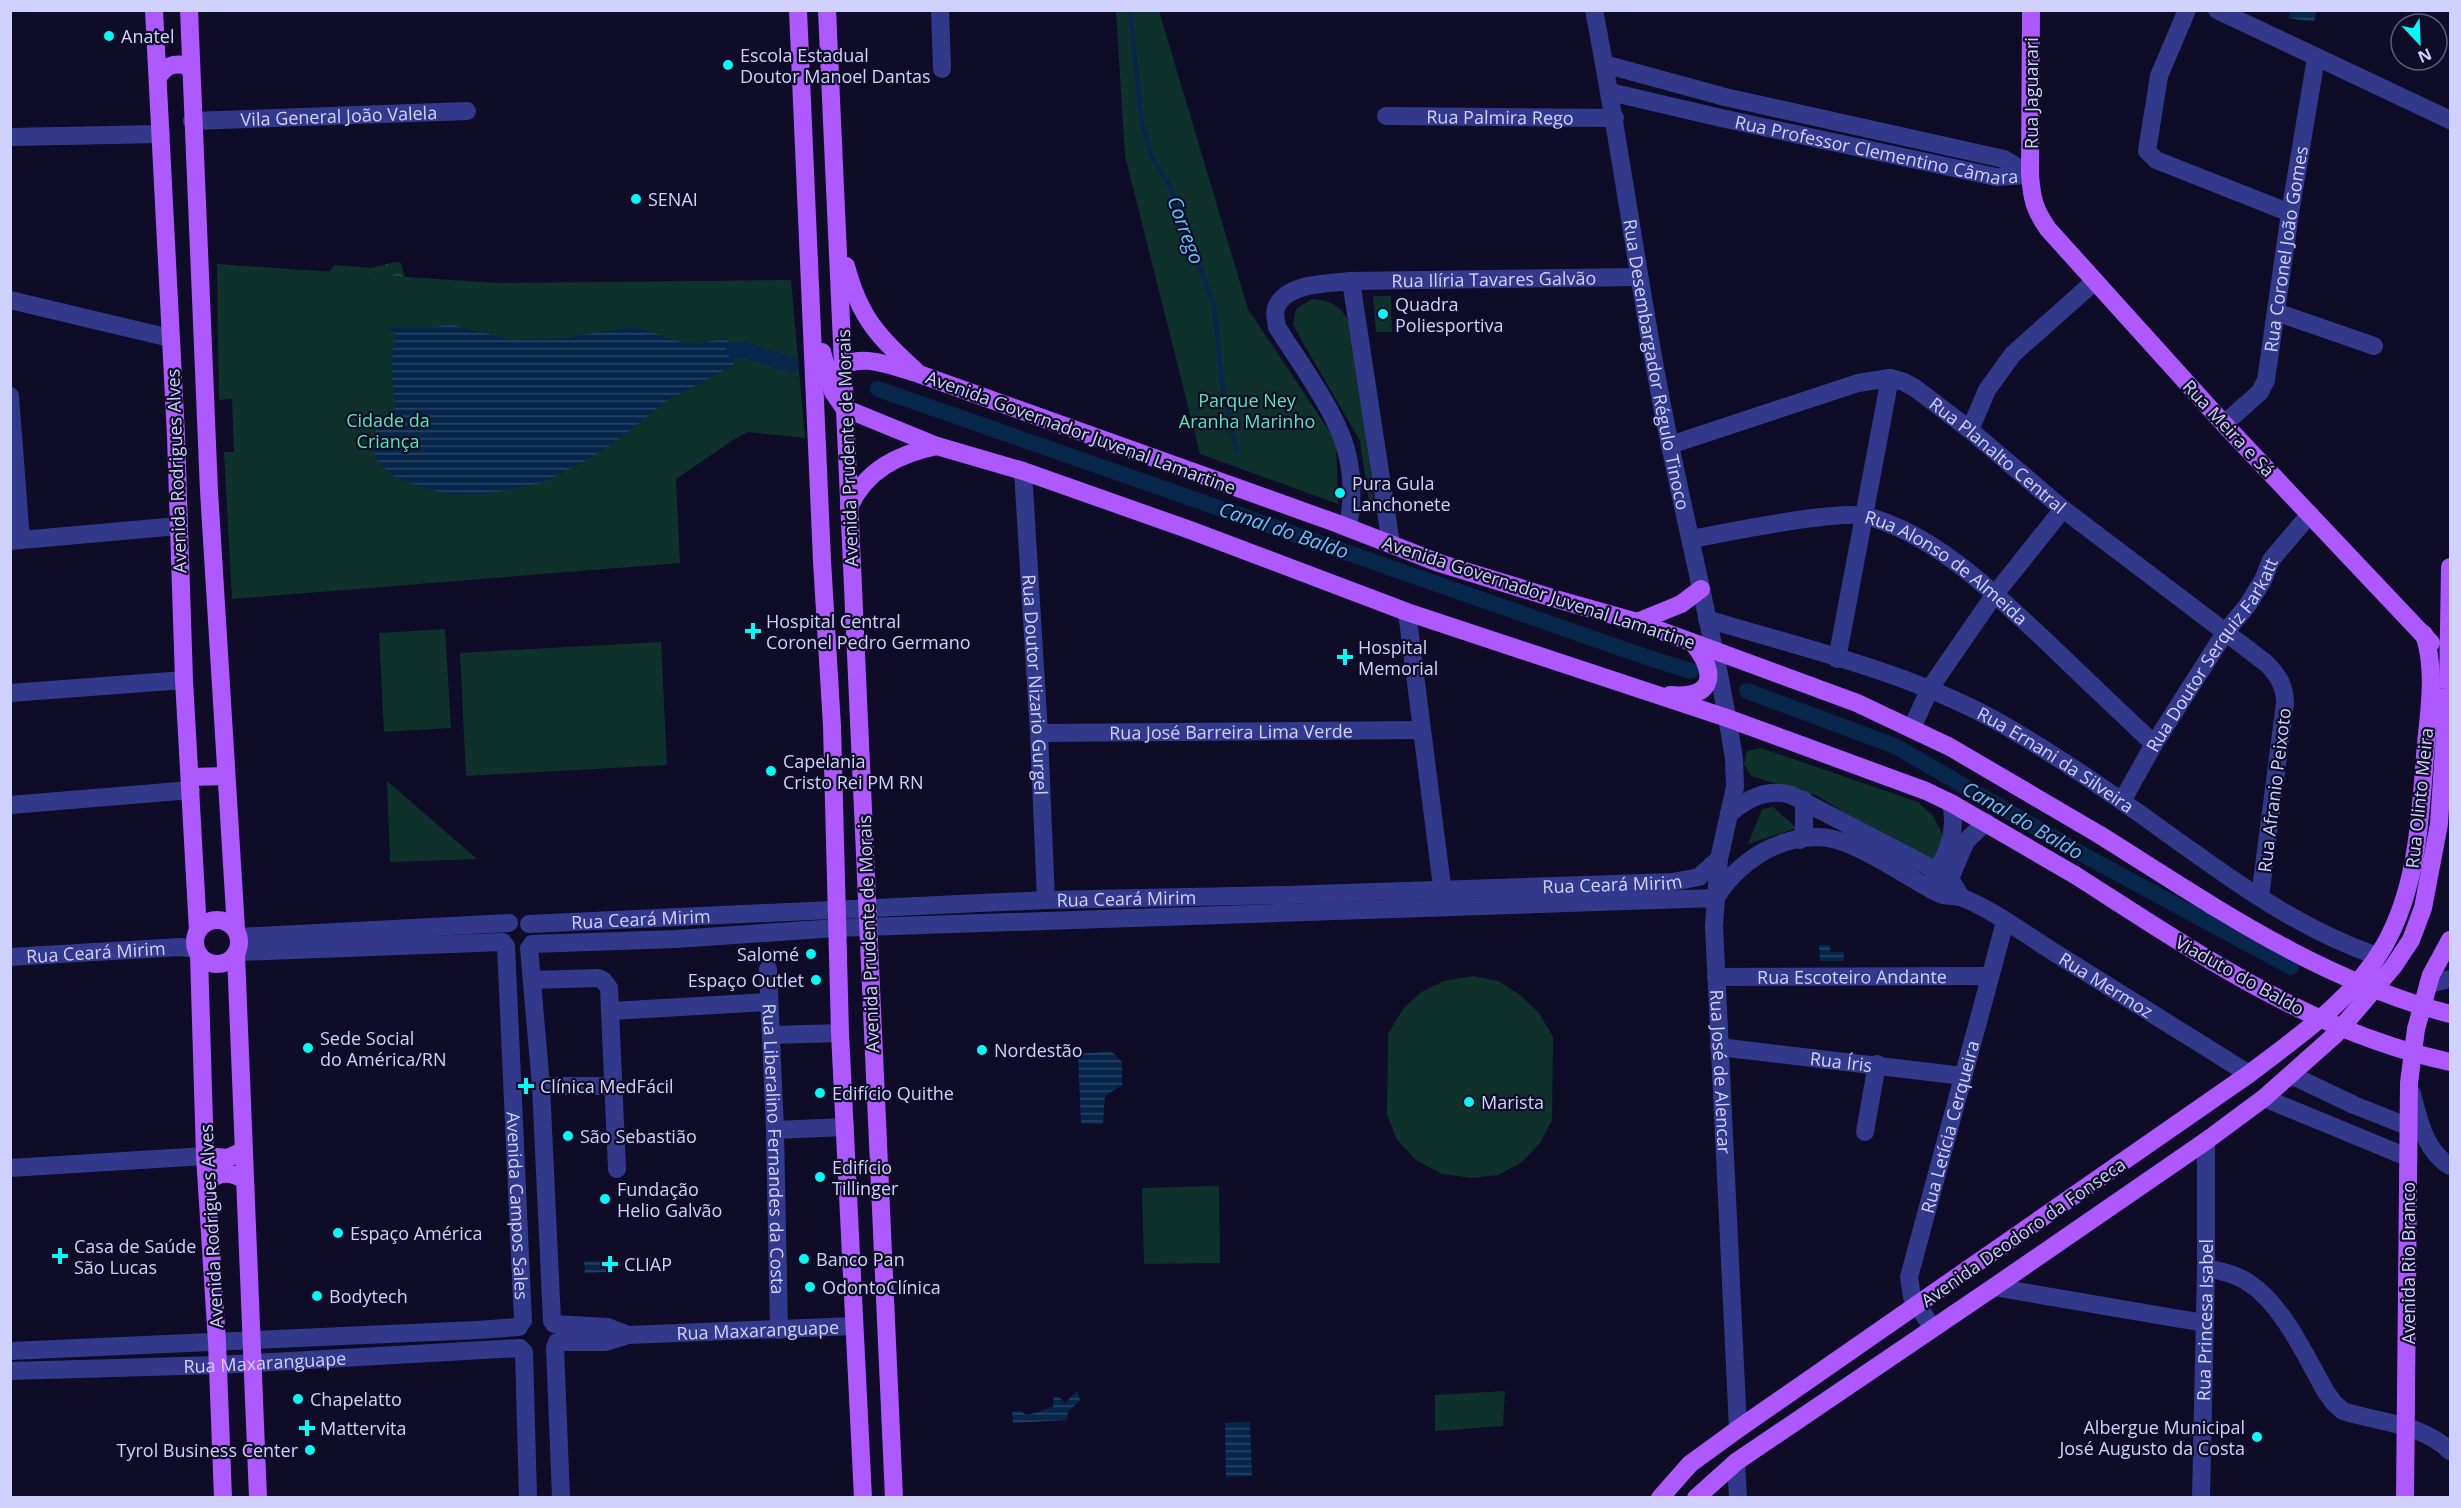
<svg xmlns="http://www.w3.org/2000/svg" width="2461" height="1508" viewBox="0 0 2461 1508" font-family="'Open Sans',sans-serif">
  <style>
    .forest { fill: url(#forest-crowns) }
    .park { fill: #0f312c }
    .water { fill: url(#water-rules) }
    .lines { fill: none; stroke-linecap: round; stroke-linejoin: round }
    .stream { stroke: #06274b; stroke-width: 4.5 }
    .canal { stroke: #06274b; stroke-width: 16 }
    .minor { stroke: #32398a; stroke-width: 18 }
    .major { stroke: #ae58ff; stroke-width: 18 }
    .major-bridge { stroke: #ae58ff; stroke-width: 18 }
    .poi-dot { fill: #00fcf9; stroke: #0e0c26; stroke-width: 2 }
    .labels { text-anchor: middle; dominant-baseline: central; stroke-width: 4.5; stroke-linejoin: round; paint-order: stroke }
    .poi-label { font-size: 18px; fill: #d1d1ff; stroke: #0e0c26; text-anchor: start }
    .street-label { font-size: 18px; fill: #d1d1ff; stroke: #0e0c26 }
    .park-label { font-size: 18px; fill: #50ecb4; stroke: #0e0c26 }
    .water-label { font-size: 20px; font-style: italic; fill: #5fc7ff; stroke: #0e0c26 }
  </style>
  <defs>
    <pattern id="forest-crowns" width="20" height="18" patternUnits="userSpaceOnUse" patternTransform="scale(1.5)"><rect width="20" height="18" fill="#0f312c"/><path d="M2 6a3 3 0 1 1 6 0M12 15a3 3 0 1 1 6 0" fill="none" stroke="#314e4c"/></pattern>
    <pattern id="water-rules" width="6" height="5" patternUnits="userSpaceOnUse" patternTransform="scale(1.5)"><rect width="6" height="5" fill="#06274b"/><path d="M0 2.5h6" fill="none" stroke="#294566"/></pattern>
  </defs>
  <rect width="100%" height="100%" fill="#0e0c26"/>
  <path class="forest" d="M395,262L401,263L405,279L327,276L334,265L371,268Z"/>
  <g class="park">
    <path d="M1116,11H1159L1248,309L1336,441L1338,504L1200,454L1125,156Z"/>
    <path d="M217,264L496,283L791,280L805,438L748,432L733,440L676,479L680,563L232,599L224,452H234L232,399L219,400Z"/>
    <path d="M1373,296H1391L1392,332H1376Z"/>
    <path d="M1312,299C1336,301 1340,307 1352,326L1375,510L1370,508L1360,441L1293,325L1296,309Z"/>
    <path d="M445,629L451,728L384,732L379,633Z"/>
    <path d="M661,642L667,765L466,776L460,653Z"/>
    <path d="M1761,748L1918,802L1933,816L1944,837L1940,856L1927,864L1816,795L1751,776L1744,764L1747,751Z"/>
    <path d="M387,781L477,859L390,862Z"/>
    <path d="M1773,807L1797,828L1748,844L1762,809Z"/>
    <path d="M1473,976L1498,981L1519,994L1539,1013L1553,1037L1552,1120L1540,1143L1522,1162L1498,1175L1472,1178L1442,1174L1416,1160L1397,1140L1387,1115L1388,1034L1403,1009L1421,992L1444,981Z"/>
    <path d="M1219,1186L1220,1263L1144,1264L1142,1188Z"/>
    <path d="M1505,1391L1503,1426L1435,1431V1395Z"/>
  </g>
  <g class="water">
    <path d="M2290,11V10L2317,11L2314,22L2288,18Z"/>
    <path d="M449,324L511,340L562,338L625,328L642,329L684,343L698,344L725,338L734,350V365L668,400L611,445L587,460L542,483L486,494L453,495L427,489L395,477L378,462L372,447L378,422L396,408C393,383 388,358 397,334L390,333L391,327H437Z"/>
    <path d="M1819,945H1830V952H1844L1843,961H1820Z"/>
    <path d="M1111,1051L1122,1062V1085L1105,1096L1103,1124H1081L1078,1054Z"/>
    <path d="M584,1261H612L613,1272L585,1273Z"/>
    <path d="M1077,1391L1080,1400L1068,1412L1067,1420L1013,1423L1012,1411H1021L1026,1415C1033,1414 1046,1409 1053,1407L1054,1397H1059L1065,1403Z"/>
    <path d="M1250,1422L1252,1476L1226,1477L1225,1423Z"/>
  </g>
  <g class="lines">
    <path class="stream" d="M1130,10L1142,124L1153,160L1170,186L1214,306L1223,390L1237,452"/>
    <g class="canal">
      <path d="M734,350H745L791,365"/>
      <path d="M878,389L1649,658L1691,671"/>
      <path d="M1747,691L1895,746L2080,853L2291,967"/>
    </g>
    <g class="minor">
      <path d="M940,10L942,69"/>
      <path id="s1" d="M1594,10C1619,138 1636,267 1660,395C1683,516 1715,637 1734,759L1735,787L1719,859L1714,925L1738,1429"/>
      <path d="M2187,10L2159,76L2147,151L2156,160L2290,213"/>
      <path d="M2217,10L2450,120"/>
      <path d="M1604,64L1725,97L2004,159L2030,175"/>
      <path id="s2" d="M1610,92L1721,118L1996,177L2030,175"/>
      <path id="s3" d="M1386,116L1615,118"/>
      <path id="s4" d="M192,121L467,111"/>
      <path d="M10,137L161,134"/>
      <path d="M1351,281L1391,544"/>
      <path d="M10,300L170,338"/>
      <path d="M2276,312L2374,346"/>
      <path d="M10,396L21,540"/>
      <path id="s5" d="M2224,424L2260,392L2266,380L2290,213L2316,58"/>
      <path d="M1970,430L1987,390L2013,354L2095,281"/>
      <path id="s6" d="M1670,445L1858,383L1890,378L1904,382L1915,388L1970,430L2063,509L2266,663C2278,675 2285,686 2285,703L2260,897"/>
      <path id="s7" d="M1023,471L1039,733L1046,900"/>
      <path id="s8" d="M1348,528C1352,505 1353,480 1348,458C1340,416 1300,364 1277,327C1276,321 1274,313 1276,308C1286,282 1328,284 1351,281L1638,277"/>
      <path id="s9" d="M1691,539C1734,531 1777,522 1821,517C1835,516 1852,513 1866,516C1936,534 1997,596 2048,643C2083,677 2118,710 2154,744"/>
      <path d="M10,541L178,526"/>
      <path d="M1407,612L1444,902"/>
      <path id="s10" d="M1707,619C1809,650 1917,674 2009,728C2048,751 2086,776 2123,802C2205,859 2282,923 2377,956"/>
      <path d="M1837,659L1890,378"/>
      <path d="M10,693L184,680"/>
      <path d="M1912,728L1930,688L1995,594L2063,509"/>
      <path id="s11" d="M1039,733L1422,730"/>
      <path id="s12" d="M2122,801L2154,744L2226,631L2247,606L2263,580L2271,560L2310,514"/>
      <path d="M10,805L191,790"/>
      <path d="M1729,814C1748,798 1767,788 1791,795L1937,871L1951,880L1961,897"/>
      <path d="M1800,840L1804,830V800"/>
      <path d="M1931,883C1946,855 1958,834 1951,803"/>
      <path d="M1946,888L1966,841L1986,822"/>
      <path id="s13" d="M1716,897C1739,862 1774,838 1817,837C1855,837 1906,878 1940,894C1947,897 1956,895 1963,898C1997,912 2029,937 2060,956C2123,995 2186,1035 2249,1074"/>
      <path id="s14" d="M529,924L1046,900L1286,895L1673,882L1699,877L1719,859"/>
      <path d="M239,937L509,923"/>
      <path d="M532,944L676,939L837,928L1715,898"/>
      <path id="s15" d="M506,946L523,1321"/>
      <path d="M529,948L541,1086L552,1321"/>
      <path d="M238,952L503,942"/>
      <path id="s16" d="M10,957L180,947L196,949"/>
      <path id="s17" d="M768,969L775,1130L779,1330"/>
      <path id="s18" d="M1716,977L1988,976"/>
      <path d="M532,980L598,978L603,980L609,988L617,1169"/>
      <path d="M2428,984L2450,979"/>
      <path d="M611,1011L769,1002"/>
      <path d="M771,1035L840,1033"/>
      <path id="s19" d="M1719,1047L1963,1076"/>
      <path d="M2291,1075L2354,1105L2407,1126"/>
      <path d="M541,1086H612"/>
      <path d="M2412,1094C2419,1120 2425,1151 2450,1166"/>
      <path d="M2264,1098L2407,1157"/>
      <path d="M775,1130L845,1127"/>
      <path d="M1865,1132L1877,1064"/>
      <path d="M10,1168L205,1156"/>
      <path d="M2206,1268C2221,1271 2236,1274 2249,1283C2283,1305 2306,1357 2326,1392L2334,1403L2343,1411C2380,1423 2421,1423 2450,1451"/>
      <path d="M1994,1287L2204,1323"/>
      <path d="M554,1324L607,1327L628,1335"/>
      <path id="s20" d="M1932,1327L1912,1297L1909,1277L2005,922"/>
      <path id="s21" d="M557,1342H606L628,1335L854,1326"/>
      <path d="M555,1347L561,1498"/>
      <path d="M10,1351L477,1330L519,1327"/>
      <path d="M524,1352L528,1498"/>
      <path id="s22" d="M10,1371L218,1365L520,1348"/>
      <path d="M1736,1462L1738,1498"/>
      <path id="s23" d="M2201,1498L2206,1268V1141"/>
    </g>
    <g class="major">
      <path d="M154,10L176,436L184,680L198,931"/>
      <path d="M189,10L209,491L236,929"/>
      <path d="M798,10L822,561L832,726L840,1033L863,1498"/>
      <path d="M827,10L894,1498"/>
      <path d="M2031,10L2030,175C2032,199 2034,209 2048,229L2224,424L2431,643"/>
      <path d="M158,77C166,66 172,63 186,65L191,71"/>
      <path d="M846,266C860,319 879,337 918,373"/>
      <path d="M822,352L833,392L844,408L937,446L1023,471L1190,530L1407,612L1727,718L1926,791L1951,803L2075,875"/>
      <path d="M836,372C855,349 894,367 919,374L1336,523L1439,563L1556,599L1637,622L1857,703L1950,747L2100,835"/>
      <path d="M849,507C866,470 898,454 937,446"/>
      <path d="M1637,622L1681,604L1701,589"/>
      <path d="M1670,695C1714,699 1718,674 1693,643"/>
      <path d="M191,777L226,776"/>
      <circle cx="217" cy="942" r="22"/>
      <path d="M199,955L205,1156L217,1342L223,1498"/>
      <path d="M236,955L258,1498"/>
      <path d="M205,1156L228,1158L243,1151"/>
      <path d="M207,1182C219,1172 231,1171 244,1180"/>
      <path d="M1660,1498L1690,1464L1738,1429L2249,1074C2297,1037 2353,1000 2384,946C2417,888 2420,821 2425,756C2428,716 2437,673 2424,634"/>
      <path d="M1696,1498L1736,1462L1994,1287L2206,1141L2264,1098L2336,1034L2393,967L2411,940L2423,908L2439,824L2448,689L2450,567"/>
      <path d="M2405,1498L2409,1083L2416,1029L2431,975L2450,940"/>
    </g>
    <g class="major-bridge">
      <path d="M2100,835C2215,907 2317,979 2450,1014"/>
      <path d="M2075,875C2194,951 2310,1032 2450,1062"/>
    </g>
  </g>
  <g class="poi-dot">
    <circle cx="109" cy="36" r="6"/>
    <circle cx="728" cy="65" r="6"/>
    <circle cx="636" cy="199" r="6"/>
    <circle cx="1383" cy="314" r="6"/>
    <circle cx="1340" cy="493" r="6"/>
    <path d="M750 622h6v6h6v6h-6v6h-6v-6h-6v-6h6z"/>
    <path d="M1342 648h6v6h6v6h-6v6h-6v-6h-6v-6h6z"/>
    <circle cx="771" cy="771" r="6"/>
    <circle cx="811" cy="954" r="6"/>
    <circle cx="816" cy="980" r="6"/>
    <circle cx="308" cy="1048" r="6"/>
    <circle cx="982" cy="1050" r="6"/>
    <path d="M523 1077h6v6h6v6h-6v6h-6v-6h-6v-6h6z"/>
    <circle cx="820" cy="1093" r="6"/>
    <circle cx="1469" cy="1102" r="6"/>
    <circle cx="568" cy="1136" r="6"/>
    <circle cx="820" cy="1177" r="6"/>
    <circle cx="605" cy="1199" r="6"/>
    <circle cx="338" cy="1233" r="6"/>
    <path d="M57 1247h6v6h6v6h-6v6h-6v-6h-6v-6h6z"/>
    <circle cx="804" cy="1259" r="6"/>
    <path d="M607 1255h6v6h6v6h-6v6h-6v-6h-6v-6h6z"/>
    <circle cx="810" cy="1287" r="6"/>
    <circle cx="317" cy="1296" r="6"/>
    <circle cx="298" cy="1399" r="6"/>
    <path d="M304 1419h6v6h6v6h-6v6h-6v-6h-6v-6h6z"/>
    <circle cx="2257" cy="1437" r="6"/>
    <circle cx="310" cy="1450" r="6"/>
  </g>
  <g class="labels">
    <g class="poi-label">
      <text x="121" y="36">Anatel</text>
      <text x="740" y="55">Escola Estadual<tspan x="740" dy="21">Doutor Manoel Dantas</tspan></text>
      <text x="648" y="199">SENAI</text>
      <text x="1395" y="304">Quadra<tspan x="1395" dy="21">Poliesportiva</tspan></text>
      <text x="1352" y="483">Pura Gula<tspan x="1352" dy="21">Lanchonete</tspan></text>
      <text x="766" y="621">Hospital Central<tspan x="766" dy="21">Coronel Pedro Germano</tspan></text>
      <text x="1358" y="647">Hospital<tspan x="1358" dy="21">Memorial</tspan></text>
      <text x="783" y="761">Capelania<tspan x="783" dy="21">Cristo Rei PM RN</tspan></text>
      <text x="799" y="954" text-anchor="end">Salomé</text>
      <text x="804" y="980" text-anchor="end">Espaço Outlet</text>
      <text x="320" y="1038">Sede Social<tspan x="320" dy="21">do América/RN</tspan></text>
      <text x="994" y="1050">Nordestão</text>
      <text x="540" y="1086">Clínica MedFácil</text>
      <text x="832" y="1093">Edifício Quithe</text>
      <text x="1481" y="1102">Marista</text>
      <text x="580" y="1136">São Sebastião</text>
      <text x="832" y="1167">Edifício<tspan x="832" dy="21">Tillinger</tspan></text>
      <text x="617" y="1189">Fundação<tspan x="617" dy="21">Helio Galvão</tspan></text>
      <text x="350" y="1233">Espaço América</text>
      <text x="74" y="1246">Casa de Saúde<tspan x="74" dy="21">São Lucas</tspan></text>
      <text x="816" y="1259">Banco Pan</text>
      <text x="624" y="1264">CLIAP</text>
      <text x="822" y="1287">OdontoClínica</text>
      <text x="329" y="1296">Bodytech</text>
      <text x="310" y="1399">Chapelatto</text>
      <text x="2245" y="1427" text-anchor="end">Albergue Municipal<tspan x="2245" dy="21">José Augusto da Costa</tspan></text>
      <text x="320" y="1428">Mattervita</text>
      <text x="298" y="1450" text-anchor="end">Tyrol Business Center</text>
    </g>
    <g class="street-label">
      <text transform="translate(2031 93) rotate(-90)">Rua Jaguarari</text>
      <text stroke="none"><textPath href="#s4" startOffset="147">Vila General João Valela</textPath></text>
      <text stroke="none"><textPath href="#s3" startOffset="114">Rua Palmira Rego</textPath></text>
      <text stroke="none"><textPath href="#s2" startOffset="273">Rua Professor Clementino Câmara</textPath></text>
      <text stroke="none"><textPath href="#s5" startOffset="194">Rua Coronel João Gomes</textPath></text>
      <text stroke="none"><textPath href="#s8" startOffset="466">Rua Ilíria Tavares Galvão</textPath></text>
      <text stroke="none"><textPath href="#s1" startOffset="360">Rua Desembargador Régulo Tinoco</textPath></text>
      <text transform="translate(2229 428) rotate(47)">Rua Meira e Sá</text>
      <text transform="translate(1081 432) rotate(20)">Avenida Governador Juvenal Lamartine</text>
      <text transform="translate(847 448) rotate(-92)">Avenida Prudente de Morais</text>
      <text stroke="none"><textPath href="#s6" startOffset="364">Rua Planalto Central</textPath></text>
      <text transform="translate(176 471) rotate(-92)">Avenida Rodrigues Alves</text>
      <text stroke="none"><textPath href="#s9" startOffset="273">Rua Alonso de Almeida</textPath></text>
      <text transform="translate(1539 592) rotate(18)">Avenida Governador Juvenal Lamartine</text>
      <text stroke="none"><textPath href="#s12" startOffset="172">Rua Doutor Serquiz Farkatt</textPath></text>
      <text stroke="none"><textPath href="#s7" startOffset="214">Rua Doutor Nizario Gurgel</textPath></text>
      <text stroke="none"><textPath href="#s11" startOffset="192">Rua José Barreira Lima Verde</textPath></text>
      <text stroke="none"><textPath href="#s10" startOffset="378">Rua Ernani da Silveira</textPath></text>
      <text transform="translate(2274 790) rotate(-83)">Rua Afranio Peixoto</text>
      <text transform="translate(2419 798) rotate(-84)">Rua Olinto Meira</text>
      <text stroke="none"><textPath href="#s14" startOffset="1084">Rua Ceará Mirim</textPath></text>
      <text stroke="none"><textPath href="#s14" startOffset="598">Rua Ceará Mirim</textPath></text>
      <text stroke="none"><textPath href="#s14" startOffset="112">Rua Ceará Mirim</textPath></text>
      <text transform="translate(868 934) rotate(-92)">Avenida Prudente de Morais</text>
      <text stroke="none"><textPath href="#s16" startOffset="86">Rua Ceará Mirim</textPath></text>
      <text transform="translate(2240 975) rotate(29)">Viaduto do Baldo</text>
      <text stroke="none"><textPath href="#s18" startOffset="136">Rua Escoteiro Andante</textPath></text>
      <text stroke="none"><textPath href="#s13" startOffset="450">Rua Mermoz</textPath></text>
      <text stroke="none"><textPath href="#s19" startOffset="123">Rua Íris</textPath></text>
      <text stroke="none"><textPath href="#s1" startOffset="1077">Rua José de Alencar</textPath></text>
      <text stroke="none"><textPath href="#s20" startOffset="212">Rua Letícia Cerqueira</textPath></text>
      <text stroke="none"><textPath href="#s17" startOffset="180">Rua Liberalino Fernandes da Costa</textPath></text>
      <text stroke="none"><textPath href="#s15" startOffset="260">Avenida Campos Sales</textPath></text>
      <text transform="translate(211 1226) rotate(-93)">Avenida Rodrigues Alves</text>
      <text transform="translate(2023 1232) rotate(-35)">Avenida Deodoro da Fonseca</text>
      <text transform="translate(2408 1263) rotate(-90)">Avenida Rio Branco</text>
      <text stroke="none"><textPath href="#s23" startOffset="178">Rua Princesa Isabel</textPath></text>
      <text stroke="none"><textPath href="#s21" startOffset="202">Rua Maxaranguape</textPath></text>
      <text stroke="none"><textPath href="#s22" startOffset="255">Rua Maxaranguape</textPath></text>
    </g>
    <g class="park-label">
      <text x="1247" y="400">Parque Ney<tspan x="1247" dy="21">Aranha Marinho</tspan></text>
      <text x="388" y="420">Cidade da<tspan x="388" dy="21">Criança</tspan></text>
    </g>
    <g class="water-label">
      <text transform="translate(1186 230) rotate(70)">Corrego</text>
      <text transform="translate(1284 530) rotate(19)">Canal do Baldo</text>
      <text transform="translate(2023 820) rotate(30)">Canal do Baldo</text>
    </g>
  </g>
  <rect width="2461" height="1508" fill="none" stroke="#d1d1ff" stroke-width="24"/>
  <g transform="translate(2419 42) rotate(157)"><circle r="28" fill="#0e0c26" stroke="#5c5b7d" stroke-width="1.5"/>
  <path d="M0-4.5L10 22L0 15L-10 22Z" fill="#00fcf9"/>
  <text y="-9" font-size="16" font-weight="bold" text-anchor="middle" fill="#d1d1ff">N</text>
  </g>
</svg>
